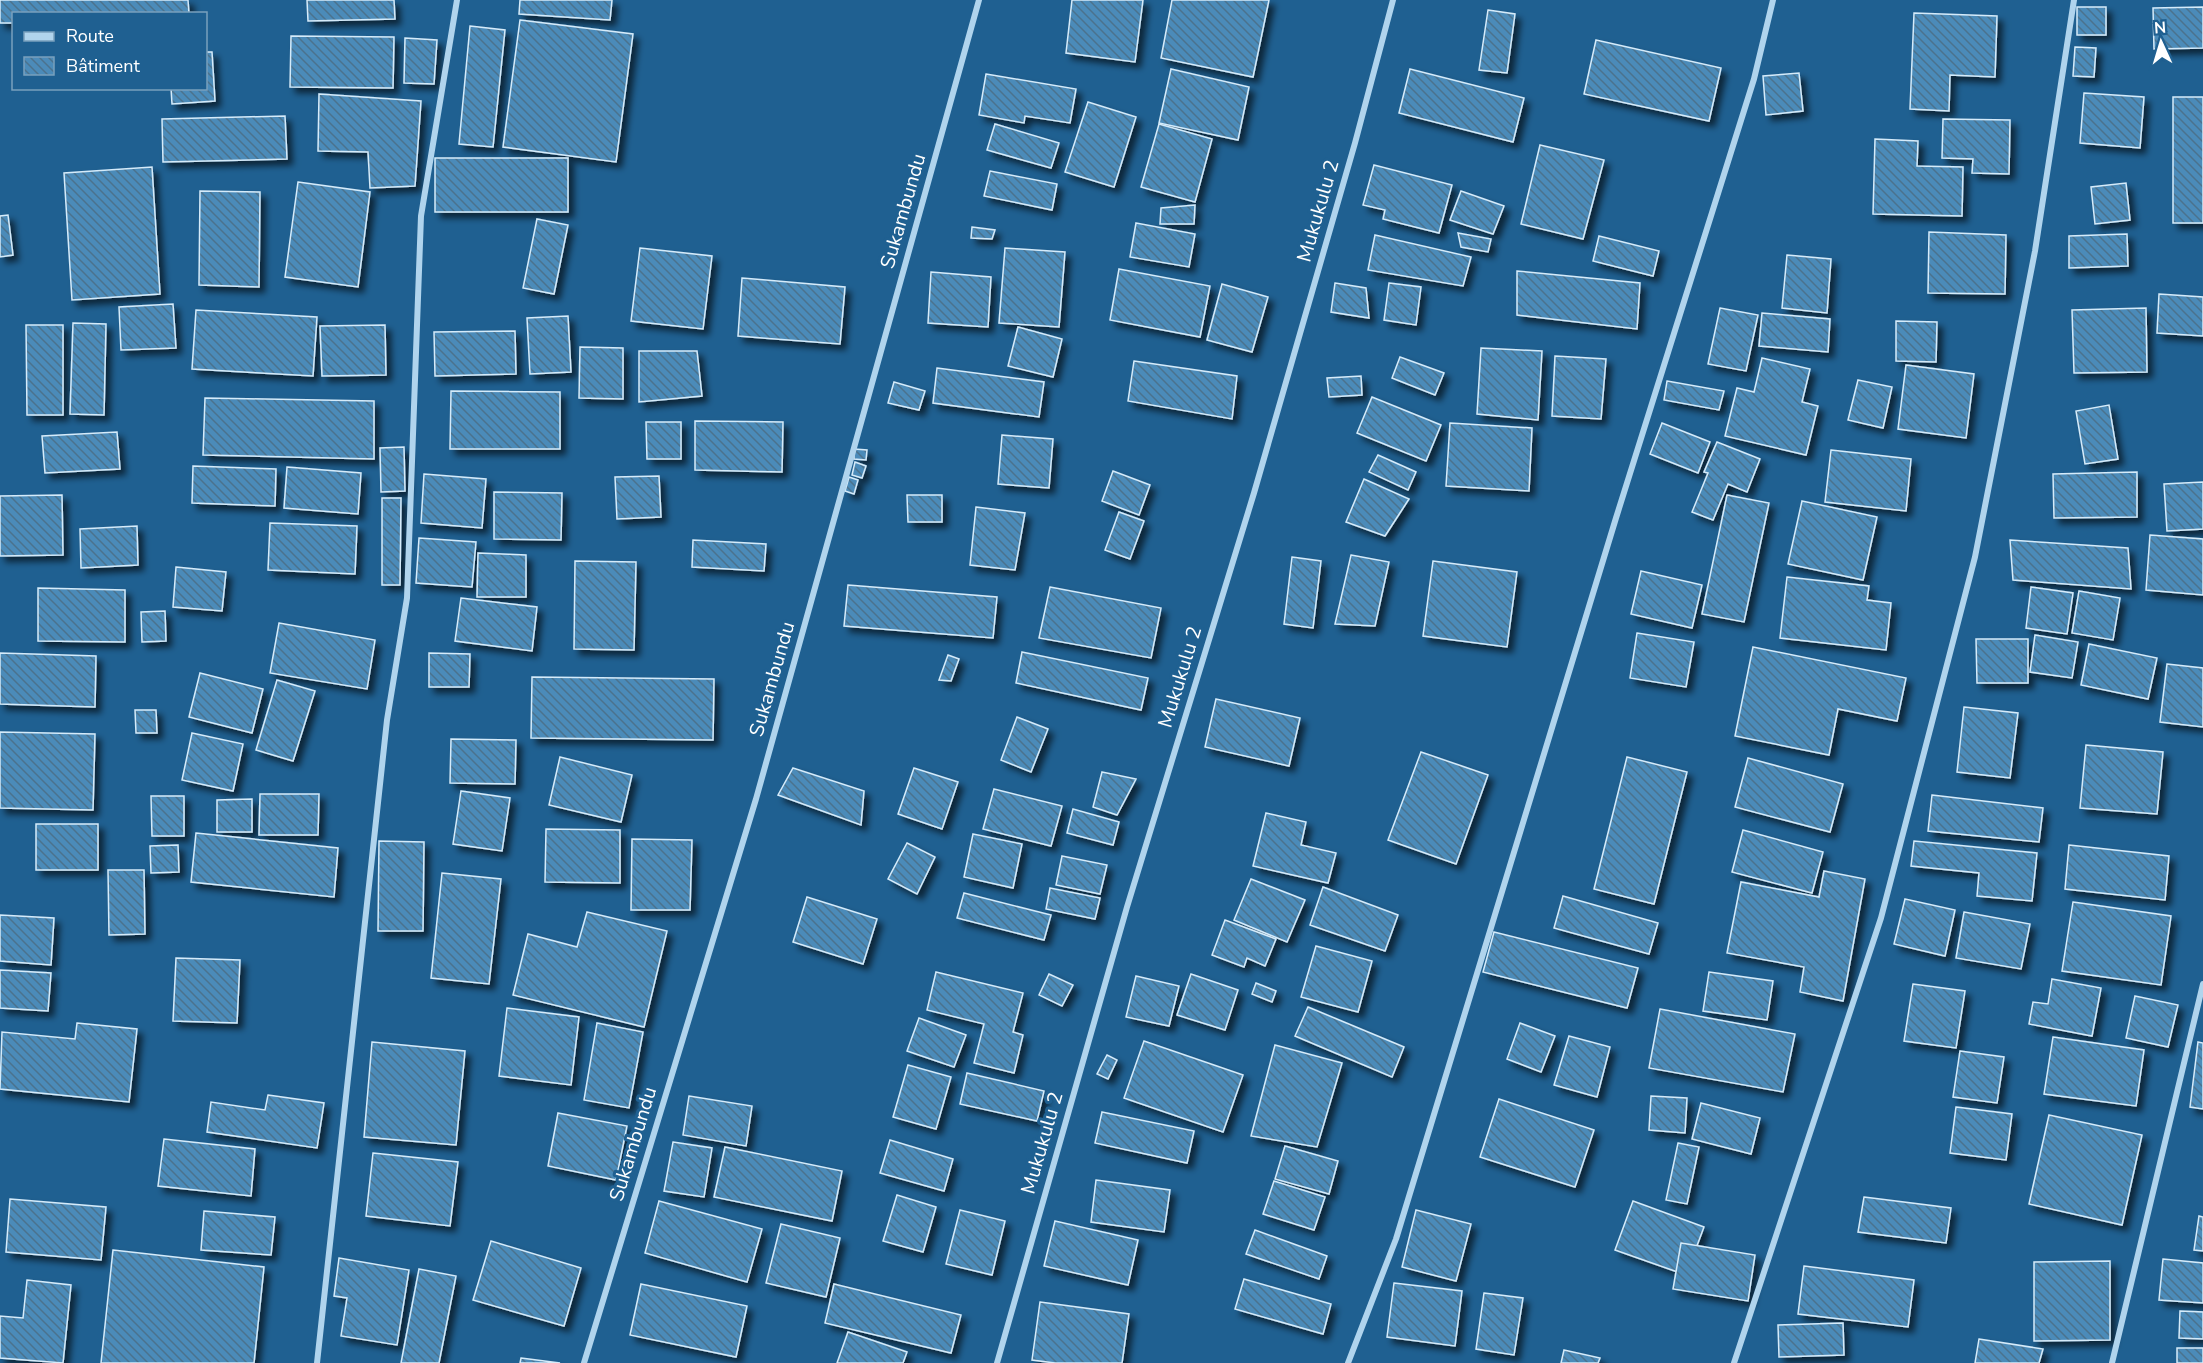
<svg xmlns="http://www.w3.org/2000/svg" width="2203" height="1363" viewBox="0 0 2203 1363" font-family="'Nunito Sans',sans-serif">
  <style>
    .building { fill: url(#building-back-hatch); stroke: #d5ebfa; stroke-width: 1.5; filter: url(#shadow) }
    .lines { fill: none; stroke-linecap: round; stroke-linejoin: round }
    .minor { stroke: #b0d4ed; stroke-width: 6 }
    .labels { text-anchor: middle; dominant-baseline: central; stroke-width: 6; stroke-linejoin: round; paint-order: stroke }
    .street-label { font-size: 20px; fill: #fff; stroke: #1f6091 }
  </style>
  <defs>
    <pattern id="building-back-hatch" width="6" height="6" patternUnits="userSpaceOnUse" patternTransform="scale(1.5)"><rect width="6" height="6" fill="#4c8bb9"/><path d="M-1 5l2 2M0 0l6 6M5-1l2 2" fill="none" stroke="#4c728d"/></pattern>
    <filter id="shadow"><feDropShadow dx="5.5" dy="5.5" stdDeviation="3" flood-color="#0009"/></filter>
  </defs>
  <rect width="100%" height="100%" fill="#1f6091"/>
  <g class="building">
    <path d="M0,0H188L189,14H14V23H0Z"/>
    <path d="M307,0H394L395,19L308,21Z"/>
    <path d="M520,0H612L610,20L519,14Z"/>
    <path d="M1072,0H1143L1135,62L1066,53Z"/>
    <path d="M1172,0H1269L1253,77L1161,58Z"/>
    <rect x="2077" y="7" width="29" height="28"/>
    <path d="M2203,7V48L2154,49L2153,8Z"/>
    <path d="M1488,10L1515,14L1507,73L1479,70Z"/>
    <path d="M1914,13L1997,16L1995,77L1950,75L1949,111L1910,109Z"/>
    <path d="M520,20L633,34L616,162L503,147Z"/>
    <path d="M470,26L505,30L493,147L459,144Z"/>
    <path d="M291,36L394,37L393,88L290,87Z"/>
    <path d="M405,38L437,40L434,84L404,83Z"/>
    <path d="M1596,40L1721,68L1709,121L1584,94Z"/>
    <path d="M2075,47L2096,48L2094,77L2073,76Z"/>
    <path d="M206,52H212L215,101L172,104L171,88H206Z"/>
    <path d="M1171,69L1249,87L1238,140L1159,123Z"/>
    <path d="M1410,69L1524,98L1513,142L1399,113Z"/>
    <path d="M1799,73L1803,111L1766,115L1763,76Z"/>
    <path d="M986,74L1076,89L1070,123L1025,116L1024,123L979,115Z"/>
    <path d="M2084,93L2144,97L2140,148L2080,143Z"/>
    <path d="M319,94L421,101L415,186L370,188L368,152L318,151Z"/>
    <rect x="2173" y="97" width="30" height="126"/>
    <path d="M1088,102L1136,117L1114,187L1065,172Z"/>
    <path d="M285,116L287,159L163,162L162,119Z"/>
    <path d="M1943,119L2010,120L2009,174L1972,173L1973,159L1942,158Z"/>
    <path d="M995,124L1059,143L1051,168L987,150Z"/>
    <path d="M1159,124L1212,139L1195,202L1141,187Z"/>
    <path d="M1875,139L1918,141L1917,166L1963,167L1962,216L1873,214Z"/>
    <path d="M1540,145L1604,160L1583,239L1521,224Z"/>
    <rect x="435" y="158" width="133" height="54"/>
    <path d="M1374,165L1452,185L1439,233L1383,219L1385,210L1363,205Z"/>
    <path d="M152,167L160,294L72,300L64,173Z"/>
    <path d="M990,171L1057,184L1052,210L984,196Z"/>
    <path d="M298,182L370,192L358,287L285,277Z"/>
    <path d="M2126,183L2130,220L2095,224L2091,187Z"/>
    <path d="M200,191L260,192L259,287L199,285Z"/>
    <path d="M1461,191L1504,206L1493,234L1450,220Z"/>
    <path d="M1195,205L1194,224H1160L1161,208Z"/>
    <path d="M8,215L13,255L0,257V216Z"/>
    <path d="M537,219L568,225L554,294L523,288Z"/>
    <path d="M1136,223L1195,234L1189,267L1130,257Z"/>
    <path d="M972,227L995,230L992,239L971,238Z"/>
    <path d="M1929,232L2006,235L2005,294L1928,293Z"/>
    <path d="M1458,233L1491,239L1488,252L1461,247Z"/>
    <path d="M2127,234L2128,266L2069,268V236Z"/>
    <path d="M1375,235L1471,257L1463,286L1368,270Z"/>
    <path d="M1599,236L1659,251L1653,276L1593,261Z"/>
    <path d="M640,248L712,256L703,329L631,321Z"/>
    <path d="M1005,248L1065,252L1059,327L999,323Z"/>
    <path d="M1787,255L1831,259L1827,313L1782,308Z"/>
    <path d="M1119,269L1210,286L1200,337L1110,320Z"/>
    <path d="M1517,271L1640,283L1637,329L1517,315Z"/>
    <path d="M931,272L991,277L988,327L928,323Z"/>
    <path d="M742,278L845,287L840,344L738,336Z"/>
    <path d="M1335,283L1366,288L1369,318L1331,312Z"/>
    <path d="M1389,283L1421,287L1416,325L1384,320Z"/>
    <path d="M1222,284L1268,297L1252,352L1207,340Z"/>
    <path d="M2159,294L2203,297V336L2157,333Z"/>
    <path d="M173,304L176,348L121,350L119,307Z"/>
    <path d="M1720,308L1758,315L1746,371L1708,364Z"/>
    <path d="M2146,308L2147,372L2074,373L2072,310Z"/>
    <path d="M196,310L317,317L313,376L192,369Z"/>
    <path d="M1762,313L1830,319L1828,352L1759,346Z"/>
    <path d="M568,316L571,372L530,374L527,318Z"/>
    <path d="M1896,321L1937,322L1936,362L1896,361Z"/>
    <path d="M73,323L106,324L104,415L70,414Z"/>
    <path d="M26,325H63V415H27Z"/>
    <path d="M385,325L386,375L322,376L320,326Z"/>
    <path d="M1018,327L1062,339L1053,377L1008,366Z"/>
    <path d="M515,331L516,374L435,376L434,332Z"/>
    <path d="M580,347L623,348V399L579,398Z"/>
    <path d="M1481,348L1542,351L1538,420L1477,414Z"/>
    <path d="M639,351H697L702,396L639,402Z"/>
    <path d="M1555,356L1606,359L1601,419L1552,416Z"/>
    <path d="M1400,357L1444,373L1435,395L1392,378Z"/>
    <path d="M1762,358L1810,369L1802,402L1818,406L1806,455L1725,436L1737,388L1754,392Z"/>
    <path d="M1134,361L1237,376L1232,419L1128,401Z"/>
    <path d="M1906,365L1974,374L1966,438L1898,429Z"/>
    <path d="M937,368L1044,382L1039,417L933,403Z"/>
    <path d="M1361,376L1362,395L1329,397L1327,378Z"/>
    <path d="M1858,380L1892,387L1883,428L1848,420Z"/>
    <path d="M1667,381L1724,391L1719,410L1664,400Z"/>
    <path d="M894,382L925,391L919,410L888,403Z"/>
    <path d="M451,391L560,392V449H450Z"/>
    <path d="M1372,397L1441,425L1426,461L1357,433Z"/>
    <path d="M205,398L374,401V459L203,455Z"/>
    <path d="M2109,405L2118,459L2085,464L2076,411Z"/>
    <path d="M695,421L783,422L782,472L695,470Z"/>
    <path d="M646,422H681V459H647Z"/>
    <path d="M1450,423L1532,428L1529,491L1446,486Z"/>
    <path d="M1662,423L1710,442L1698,473L1650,454Z"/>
    <path d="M117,432L120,469L45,473L42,436Z"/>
    <path d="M1002,435L1053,439L1049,488L998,484Z"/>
    <path d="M1717,442L1760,459L1747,492L1728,484L1713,520L1692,512L1708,473L1704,472Z"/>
    <path d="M404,447L405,491L381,492L380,448Z"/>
    <path d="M854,449L867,450L866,460L854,459Z"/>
    <path d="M1831,450L1911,459L1906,511L1825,502Z"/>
    <path d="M1378,455L1416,472L1408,490L1369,472Z"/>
    <path d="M855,462L866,466L862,478L852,475Z"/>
    <path d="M193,466L276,469L275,506L192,503Z"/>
    <path d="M287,467L361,473L358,514L284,508Z"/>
    <path d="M1113,471L1150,485L1139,515L1102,501Z"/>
    <path d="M2137,472V517L2054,518L2053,474Z"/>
    <path d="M424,474L486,479L482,528L421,523Z"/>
    <path d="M659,476L661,517L617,519L615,477Z"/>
    <path d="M849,477L858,480L854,494L845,491Z"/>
    <path d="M1364,479L1409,499L1385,536L1346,522Z"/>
    <path d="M2203,482V529L2167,531L2164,484Z"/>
    <path d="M494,492L562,493L561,540L494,539Z"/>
    <path d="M62,495L63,555L0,556V496Z"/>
    <path d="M907,495H942V522H908Z"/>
    <path d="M1727,495L1769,503L1744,622L1702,614Z"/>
    <path d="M382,498H401L400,585H382Z"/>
    <path d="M1802,501L1877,517L1863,580L1788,564Z"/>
    <path d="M976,507L1025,513L1015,570L970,565Z"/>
    <path d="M1119,512L1144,521L1130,559L1105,550Z"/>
    <path d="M270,523L357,526L355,574L268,570Z"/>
    <path d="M137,526L138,565L81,568L80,529Z"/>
    <path d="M2150,535L2203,539V595L2146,590Z"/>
    <path d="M419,538L476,542L472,587L416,583Z"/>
    <path d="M693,540L766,544L764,571L692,567Z"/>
    <path d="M2010,540L2128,548L2131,589L2013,580Z"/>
    <path d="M478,553L526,555V597H477Z"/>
    <path d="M1351,555L1389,562L1375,626L1335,624Z"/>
    <path d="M1292,557L1321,561L1313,628L1284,624Z"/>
    <path d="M575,561L636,562L634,650L574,649Z"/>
    <path d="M1433,561L1517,572L1507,647L1423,636Z"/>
    <path d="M176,567L226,572L222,611L173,607Z"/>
    <path d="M1641,571L1702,585L1692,628L1631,614Z"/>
    <path d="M1787,577L1869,586L1867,600L1891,603L1886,650L1780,638Z"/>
    <path d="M848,585L997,597L993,638L844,626Z"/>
    <path d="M1050,587L1161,608L1151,658L1039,638Z"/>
    <path d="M2031,587L2073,593L2067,634L2026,628Z"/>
    <path d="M38,588L125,590V642L38,641Z"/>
    <path d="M2079,591L2120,598L2113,640L2072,633Z"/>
    <path d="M461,598L537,607L532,651L455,641Z"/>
    <path d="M165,611L166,641L142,642L141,612Z"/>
    <path d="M279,623L375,640L367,689L270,673Z"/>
    <path d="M1637,633L1694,642L1686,687L1630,678Z"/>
    <path d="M2035,635L2078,642L2072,678L2030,672Z"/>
    <path d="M1976,639H2028V683H1977Z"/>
    <path d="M2089,644L2157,658L2148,699L2081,685Z"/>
    <path d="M1753,647L1906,678L1897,721L1838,709L1829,755L1735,736Z"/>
    <path d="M1022,652L1148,678L1141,710L1016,683Z"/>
    <path d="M0,653L96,656L95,707L0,704Z"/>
    <path d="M429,653L470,654L469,687H429Z"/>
    <path d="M948,655L959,659L951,681L939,680Z"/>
    <path d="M2167,664L2203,668V727L2160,722Z"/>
    <path d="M200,673L263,689L252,733L189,717Z"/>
    <path d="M532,677L714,679L713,740L531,738Z"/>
    <path d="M277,680L315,691L293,761L256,750Z"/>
    <path d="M1216,699L1300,718L1289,766L1205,747Z"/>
    <path d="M1964,707L2018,713L2010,778L1957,772Z"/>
    <path d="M135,710H156L157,733H136Z"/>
    <path d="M1017,717L1048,729L1031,772L1001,760Z"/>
    <path d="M0,732L95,734L93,810L0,808Z"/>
    <path d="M192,733L243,744L233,791L182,780Z"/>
    <path d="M451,739L516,740L515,784L450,783Z"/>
    <path d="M2086,745L2163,752L2157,814L2080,808Z"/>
    <path d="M1421,752L1488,775L1456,864L1388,840Z"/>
    <path d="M560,757L632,775L621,822L549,805Z"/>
    <path d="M1627,757L1687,772L1654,904L1594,889Z"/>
    <path d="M1748,758L1843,784L1830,832L1735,807Z"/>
    <path d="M793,768L864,791L861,825L778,795Z"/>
    <path d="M914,768L958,782L942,829L898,814Z"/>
    <path d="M1102,772L1136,779L1117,815L1093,807Z"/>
    <path d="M994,789L1062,806L1051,846L983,829Z"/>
    <path d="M461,791L510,798L502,851L453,844Z"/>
    <path d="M260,794H319L318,835H259Z"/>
    <path d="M1932,795L2043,808L2039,842L1928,831Z"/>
    <path d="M151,796H184V836H152Z"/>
    <path d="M252,799V832H217V800Z"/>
    <path d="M1073,809L1119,822L1113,845L1067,833Z"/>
    <path d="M1266,813L1306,822L1301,845L1336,853L1328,883L1253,866Z"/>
    <rect x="36" y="824" width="62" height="46"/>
    <path d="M546,829L620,830V883L545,882Z"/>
    <path d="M1743,830L1823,852L1812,893L1732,872Z"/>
    <path d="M196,833L338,848L334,897L191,882Z"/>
    <path d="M973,834L1022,844L1013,888L964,877Z"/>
    <path d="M632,839L692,840L690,910H631Z"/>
    <path d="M379,841L424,842L423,931H378Z"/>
    <path d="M1914,841L2037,853L2032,901L1977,896L1979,873L1911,866Z"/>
    <path d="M907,843L935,857L917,894L888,879Z"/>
    <path d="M178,845L179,872L151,873L150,846Z"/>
    <path d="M2069,845L2169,856L2165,900L2065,889Z"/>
    <path d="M1062,856L1107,865L1100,894L1056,885Z"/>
    <path d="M108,870H144L145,934L109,935Z"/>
    <path d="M1824,871L1865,879L1843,1001L1800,992L1804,967L1727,953L1741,882L1819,897Z"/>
    <path d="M442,873L501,879L489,984L431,978Z"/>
    <path d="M1251,879L1305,900L1287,942L1234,920Z"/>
    <path d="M1323,887L1398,915L1385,951L1310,925Z"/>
    <path d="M1050,888L1100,898L1095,919L1046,909Z"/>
    <path d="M964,893L1051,915L1044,940L957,918Z"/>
    <path d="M1563,896L1658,923L1649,954L1554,928Z"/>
    <path d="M807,897L877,919L863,964L793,942Z"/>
    <path d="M1905,899L1955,910L1945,956L1894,944Z"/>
    <path d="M2073,902L2171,916L2161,985L2062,971Z"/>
    <path d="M587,912L667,931L644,1027L513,995L528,934L577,947Z"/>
    <path d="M1964,912L2030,924L2021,969L1956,958Z"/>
    <path d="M0,915L54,918L51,965L0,961Z"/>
    <path d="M1225,920L1276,939L1265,966L1247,958L1244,967L1212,955Z"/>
    <path d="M1494,932L1638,968L1627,1008L1483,972Z"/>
    <path d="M1316,946L1372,961L1358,1012L1301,997Z"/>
    <path d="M176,958L240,960L237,1023L173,1021Z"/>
    <path d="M0,970L51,973L48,1011L0,1008Z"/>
    <path d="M936,972L1023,993L1013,1032L1023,1035L1014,1073L974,1063L984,1024L927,1010Z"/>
    <path d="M1709,972L1773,981L1767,1020L1703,1011Z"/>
    <path d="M1049,974L1073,985L1062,1006L1039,995Z"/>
    <path d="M1191,974L1238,990L1225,1030L1177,1015Z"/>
    <path d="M1136,976L1179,986L1169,1026L1126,1017Z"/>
    <path d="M2052,979L2101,988L2092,1036L2029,1024L2033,1002L2048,1004Z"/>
    <path d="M1256,983L1276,991L1272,1002L1252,994Z"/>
    <path d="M1913,984L1965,991L1956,1048L1904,1041Z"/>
    <path d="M2135,996L2178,1005L2168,1047L2126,1038Z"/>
    <path d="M1308,1007L1404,1047L1392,1077L1295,1036Z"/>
    <path d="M507,1008L579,1017L571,1085L499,1076Z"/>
    <path d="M1660,1009L1795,1034L1783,1092L1649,1068Z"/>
    <path d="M919,1018L966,1035L954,1067L907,1051Z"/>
    <path d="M77,1023L137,1029L129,1102L0,1089L2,1032L75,1039Z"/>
    <path d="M597,1023L643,1032L629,1108L584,1100Z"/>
    <path d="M1520,1023L1555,1036L1541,1072L1507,1059Z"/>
    <path d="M1569,1036L1610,1047L1597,1097L1554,1085Z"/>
    <path d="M2053,1037L2144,1050L2136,1106L2044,1094Z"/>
    <path d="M1144,1041L1243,1075L1223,1132L1124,1098Z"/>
    <path d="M372,1042L465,1051L456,1145L364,1137Z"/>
    <path d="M2198,1042L2203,1043V1109L2190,1107Z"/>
    <path d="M1275,1045L1342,1063L1317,1147L1251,1136Z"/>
    <path d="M1960,1051L2004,1057L1997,1103L1953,1097Z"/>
    <path d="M1107,1055L1117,1060L1108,1079L1097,1074Z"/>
    <path d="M908,1065L951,1077L936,1129L893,1117Z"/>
    <path d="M967,1073L1044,1091L1037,1121L960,1104Z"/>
    <path d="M268,1095L324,1103L317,1148L207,1132L211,1102L265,1110Z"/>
    <path d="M689,1096L752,1106L746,1146L683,1135Z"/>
    <path d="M1651,1096L1687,1098L1685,1133L1649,1130Z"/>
    <path d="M1499,1099L1594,1130L1575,1187L1480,1157Z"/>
    <path d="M1701,1103L1760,1118L1751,1154L1692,1139Z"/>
    <path d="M1956,1107L2012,1114L2006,1160L1950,1153Z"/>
    <path d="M1102,1112L1194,1131L1187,1163L1095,1143Z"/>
    <path d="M558,1113L627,1126L616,1180L548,1166Z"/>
    <path d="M2049,1115L2142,1135L2122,1225L2029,1204Z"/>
    <path d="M164,1139L255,1149L251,1196L158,1186Z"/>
    <path d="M890,1140L953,1159L944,1191L880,1173Z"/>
    <path d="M673,1142L712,1148L704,1197L664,1191Z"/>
    <path d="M1678,1143L1699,1147L1687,1204L1666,1200Z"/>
    <path d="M1285,1146L1338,1161L1329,1194L1275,1179Z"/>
    <path d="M725,1147L842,1171L832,1221L714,1197Z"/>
    <path d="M373,1153L458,1162L450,1226L366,1216Z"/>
    <path d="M1096,1180L1170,1190L1164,1232L1091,1222Z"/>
    <path d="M1274,1181L1325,1197L1314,1230L1263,1214Z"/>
    <path d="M897,1195L936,1207L923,1252L883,1241Z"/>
    <path d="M1864,1197L1951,1208L1946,1243L1858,1232Z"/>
    <path d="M10,1199L106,1207L101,1260L6,1252Z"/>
    <path d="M659,1201L762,1229L747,1282L645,1253Z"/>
    <path d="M1633,1201L1704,1227L1686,1275L1615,1250Z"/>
    <path d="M960,1210L1005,1221L992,1275L946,1264Z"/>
    <path d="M1416,1210L1471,1224L1456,1281L1402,1267Z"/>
    <path d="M204,1211L275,1217L271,1255L201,1250Z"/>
    <path d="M2199,1216L2203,1217V1251L2194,1250Z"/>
    <path d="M1055,1221L1138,1240L1128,1285L1044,1266Z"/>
    <path d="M781,1224L840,1238L826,1297L766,1283Z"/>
    <path d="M1255,1230L1327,1256L1319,1279L1246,1254Z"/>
    <path d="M491,1241L581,1268L564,1326L473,1300Z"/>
    <path d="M1681,1243L1755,1255L1748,1301L1673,1289Z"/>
    <path d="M113,1250L264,1267L254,1363H101Z"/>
    <path d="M339,1258L409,1270L397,1345L341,1336L347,1298L334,1296Z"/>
    <path d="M2163,1259L2203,1263V1303L2159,1300Z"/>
    <path d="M2110,1261V1340L2034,1341V1262Z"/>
    <path d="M1804,1266L1914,1280L1908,1327L1798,1314Z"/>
    <path d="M419,1269L456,1276L439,1363H401Z"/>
    <path d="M1244,1279L1331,1304L1323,1334L1235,1309Z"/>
    <path d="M27,1280L71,1285L63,1363L0,1358V1316L23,1318Z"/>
    <path d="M1394,1283L1462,1291L1455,1346L1387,1337Z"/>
    <path d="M641,1284L747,1306L736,1357L630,1335Z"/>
    <path d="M834,1284L961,1315L951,1353L825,1323Z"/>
    <path d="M1484,1293L1523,1298L1514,1355L1476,1349Z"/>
    <path d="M1040,1302L1129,1314L1122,1363H1055L1032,1360Z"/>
    <path d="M2180,1311L2203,1312V1339L2179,1338Z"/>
    <path d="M1843,1323L1844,1355L1779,1357L1778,1325Z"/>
    <path d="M848,1332L907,1352L903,1363H837Z"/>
    <path d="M1979,1339L2043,1349L2039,1363H1975Z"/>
    <rect x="2177" y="1348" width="26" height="15"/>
    <path d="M1564,1350L1600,1358L1598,1363H1561Z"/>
    <path d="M521,1358L560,1363H520Z"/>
  </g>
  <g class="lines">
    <g class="minor">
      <path d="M317,1363L387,720L407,598L421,216L457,0"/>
      <path d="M584,1363L756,799L979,0"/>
      <path d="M997,1363L1127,907L1254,493L1355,143L1393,0"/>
      <path d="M1348,1363L1396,1239L1616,518L1754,79L1773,0"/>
      <path d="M1734,1363L1881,918L1975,557L2035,251L2074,0"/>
      <path d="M2112,1363L2203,984"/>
    </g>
  </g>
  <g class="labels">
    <g class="street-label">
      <text transform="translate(903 211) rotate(-74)">Sukambundu</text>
      <text transform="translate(1318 211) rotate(-74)">Mukukulu 2</text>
      <text transform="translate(1180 677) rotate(-73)">Mukukulu 2</text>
      <text transform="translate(772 679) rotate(-74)">Sukambundu</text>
      <text transform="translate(1042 1143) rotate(-74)">Mukukulu 2</text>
      <text transform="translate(633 1144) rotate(-73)">Sukambundu</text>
    </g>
  </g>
  <rect x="12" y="12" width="195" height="78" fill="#1f6091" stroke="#79a0bd" stroke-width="1.5"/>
  <rect x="24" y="32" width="30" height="9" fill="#b0d4ed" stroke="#79a0bd" stroke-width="1.5"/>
  <text x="66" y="42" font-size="18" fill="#ffffff">Route</text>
  <rect x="24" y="57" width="30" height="18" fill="url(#building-back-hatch)" stroke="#79a0bd" stroke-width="1.5"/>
  <text x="66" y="72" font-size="18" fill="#ffffff">Bâtiment</text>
  <g transform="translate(2161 42) rotate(356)" stroke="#1f6091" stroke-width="4.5" paint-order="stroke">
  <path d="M0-4.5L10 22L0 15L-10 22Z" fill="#ffffff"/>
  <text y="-9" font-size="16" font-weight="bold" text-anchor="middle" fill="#ffffff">N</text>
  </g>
</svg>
